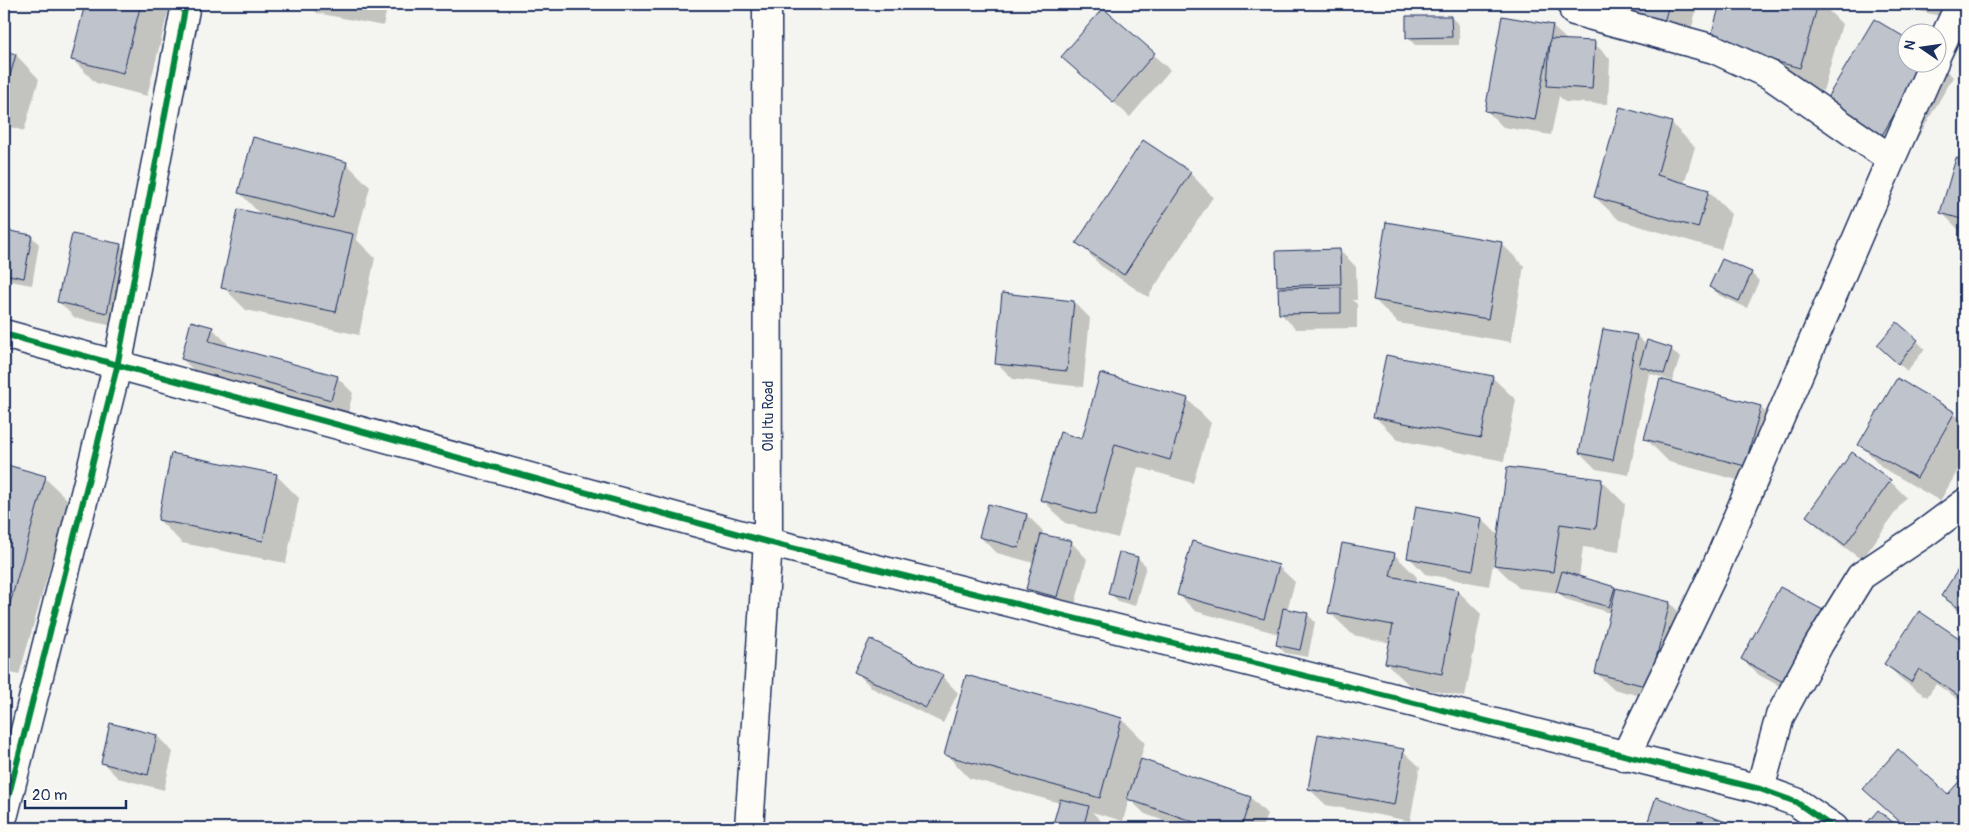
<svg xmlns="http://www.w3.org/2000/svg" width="1969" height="832" viewBox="0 0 1969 832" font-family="Pangolin,sans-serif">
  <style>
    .shadow { fill: #0003 }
    .building { fill: #bfc3cc; stroke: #1b2f5e }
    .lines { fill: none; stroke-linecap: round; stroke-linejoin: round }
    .minor-casing { stroke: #1b2f5e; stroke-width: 31 }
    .minor { stroke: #fdfcf7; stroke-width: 28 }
    .cycleway-casing { stroke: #fdfcf7; stroke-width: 9 }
    .cycleway { stroke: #00873e; stroke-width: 6 }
    .labels { text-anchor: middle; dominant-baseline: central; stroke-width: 5; stroke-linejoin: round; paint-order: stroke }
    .street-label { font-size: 14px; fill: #1b2f5e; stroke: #fdfcf7 }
  </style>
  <rect width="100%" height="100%" fill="#f4f4f1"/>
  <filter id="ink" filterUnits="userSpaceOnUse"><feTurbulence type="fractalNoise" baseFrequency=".02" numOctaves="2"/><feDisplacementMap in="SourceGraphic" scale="10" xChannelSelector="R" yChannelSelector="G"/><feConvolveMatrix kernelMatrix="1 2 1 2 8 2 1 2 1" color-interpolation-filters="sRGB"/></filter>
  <g filter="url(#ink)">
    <g class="shadow">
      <path d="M86,4H170L147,96L96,83L72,59Z"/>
      <path d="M308,4H388L383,26L317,13Z"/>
      <path d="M1581,4H1698L1684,57L1602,35L1579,12Z"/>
      <path d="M1722,4H1822L1842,24L1823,91L1734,66L1711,43Z"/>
      <path d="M1909,4H1965V22L1915,10Z"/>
      <path d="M1103,10L1170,70L1130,117L1063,57Z"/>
      <path d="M1451,17L1459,25V45H1415L1407,37Z"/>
      <path d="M1875,21L1906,40V62H1936V61L1953,77L1902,165L1846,131Z"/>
      <path d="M1552,26L1568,41L1594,43L1610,59L1608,104L1565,102L1559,96L1551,135L1503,127L1487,111Z"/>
      <path d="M4,52L16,55L39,79L24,131L4,125Z"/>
      <path d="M1621,109L1672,124L1695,147L1684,184L1708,191L1731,214L1721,250L1619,220L1595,197Z"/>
      <path d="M1143,142L1190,173L1213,197L1148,297L1101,266L1078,242Z"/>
      <path d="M1956,159L1965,162V231L1958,229L1942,213Z"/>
      <path d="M347,164L370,187L356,239L375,258L359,335L246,310L223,287L262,216L239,192Z"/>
      <path d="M4,231L31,236L39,244L32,285L4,280Z"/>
      <path d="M73,235L121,245L137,262L123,328L75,318L59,302Z"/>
      <path d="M1501,243L1524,266L1511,342L1398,323L1374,299Z"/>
      <path d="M1340,250L1356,267L1357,300H1352L1357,304V328L1296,329L1280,313L1283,289L1278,285Z"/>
      <path d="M1751,273L1759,281L1747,308L1719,295L1711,287Z"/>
      <path d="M1074,302L1090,318L1083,387L1013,379L997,363Z"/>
      <path d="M212,328L228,344L227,348L337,377L353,393L347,416L199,375L182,359Z"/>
      <path d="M1637,336L1647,346L1648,342L1672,350L1680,358L1672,381L1649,373L1629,475L1596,469L1580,453Z"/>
      <path d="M1917,341L1925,349L1907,371L1887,353Z"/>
      <path d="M1492,377L1516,400L1504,461L1398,440L1375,417Z"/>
      <path d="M1897,380L1954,413L1965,424V458L1940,501L1883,468L1860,444Z"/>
      <path d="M1187,399L1211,423L1193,483L1138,467L1118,538L1065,523L1042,499L1082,440Z"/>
      <path d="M1760,407L1783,430L1768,488L1669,462L1646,439Z"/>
      <path d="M4,466L45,478L69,501L19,675L4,671Z"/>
      <path d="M276,475L299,498L286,563L182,543L159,520Z"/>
      <path d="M1602,481L1625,504L1619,552L1583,547L1579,577L1614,588L1617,591L1670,603L1686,619L1665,702L1613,689L1596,673L1611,613L1565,599L1559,593L1519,588L1495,565L1497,553H1495L1489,586L1425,574L1409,557L1482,519L1499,536Z"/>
      <path d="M1890,481L1906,497L1862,560L1824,532L1807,516Z"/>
      <path d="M1027,515L1043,531L1042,535L1071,542L1087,559L1073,612L1044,604L1028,588L1034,563L997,553L980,537Z"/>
      <path d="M1394,554L1417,577L1416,583L1458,591L1481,614L1465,697L1410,686L1386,663L1391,643L1353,635L1329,612Z"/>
      <path d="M1138,558L1146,566L1135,606L1118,601L1110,593Z"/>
      <path d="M1965,561V618L1943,596Z"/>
      <path d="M1278,566L1295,582L1287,610L1307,614L1315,622L1308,657L1285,653L1277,645L1279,634L1195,611L1179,595Z"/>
      <path d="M1780,589L1823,611L1839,628L1802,698L1759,675L1742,659Z"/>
      <path d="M1919,613L1965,643V704L1936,684L1927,697L1902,680L1886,664Z"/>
      <path d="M855,671L942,676L958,693L943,723L872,688Z"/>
      <path d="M1122,719L1145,742L1140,760L1251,798L1267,814L1262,828H1184L1145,814L1129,799L1123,821L1092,812L1104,824L1103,828H1053L1060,803L969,778L946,754Z"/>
      <path d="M157,736L173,752L164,790L118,778L102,762Z"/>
      <path d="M1403,751L1420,767L1410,821L1326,805L1309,789Z"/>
      <path d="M1964,777L1965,828H1906L1865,789L1948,796Z"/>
      <path d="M1657,799L1739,828H1653L1648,824Z"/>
    </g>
    <g class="building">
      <path d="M85,4H141L123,73L71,60Z"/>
      <path d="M1580,4H1669L1661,34Z"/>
      <path d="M1720,4H1818L1800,68L1709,43Z"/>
      <path d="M1103,8L1155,53L1113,102L1061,57Z"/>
      <path d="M1406,16H1451L1452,37L1406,38Z"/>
      <path d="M1502,16L1553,25L1535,120L1485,111Z"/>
      <path d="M1874,19L1906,38V62H1925L1878,142L1821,108Z"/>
      <path d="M1550,39L1595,41L1592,89L1547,86Z"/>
      <path d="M4,51L16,54L4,98Z"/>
      <path d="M1620,107L1672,122L1657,175L1709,190L1698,228L1594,197Z"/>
      <path d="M253,137L347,162L333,218L238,193Z"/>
      <path d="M1143,140L1191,172L1124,275L1076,243Z"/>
      <path d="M1956,158L1965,160V220L1940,213Z"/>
      <path d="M238,209L353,234L336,312L221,288Z"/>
      <path d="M1386,222L1502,242L1488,319L1373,300Z"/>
      <path d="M4,230L32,235L24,278L4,274Z"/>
      <path d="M72,234L121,244L107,313L57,302Z"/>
      <path d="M1340,249L1341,284L1277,286L1276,251Z"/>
      <path d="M1722,259L1752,272L1739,301L1709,287Z"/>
      <path d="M1341,287V313L1279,314L1278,288Z"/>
      <path d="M1002,293L1074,301L1067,371L995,364Z"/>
      <path d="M191,321L213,327L209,341L338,376L331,400L181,359Z"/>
      <path d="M1897,322L1918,340L1898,364L1877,345Z"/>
      <path d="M1603,329L1637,335L1613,460L1579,453Z"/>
      <path d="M1647,340L1672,348L1664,374L1639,366Z"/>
      <path d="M1386,355L1493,376L1481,438L1373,417Z"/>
      <path d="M1100,373L1188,398L1170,460L1115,444L1095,515L1040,500L1060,432L1082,439Z"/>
      <path d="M1897,378L1955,412L1917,478L1858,445Z"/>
      <path d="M1660,379L1761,406L1745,466L1644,439Z"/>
      <path d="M1852,452L1891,480L1845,545L1806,516Z"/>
      <path d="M171,453L277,474L263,541L158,520Z"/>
      <path d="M4,464L46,476L4,625Z"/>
      <path d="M1507,467L1602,479L1596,529L1560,524L1553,572L1494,565Z"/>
      <path d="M988,504L1027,514L1019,548L979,537Z"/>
      <path d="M1416,506L1482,518L1473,570L1407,558Z"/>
      <path d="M1041,534L1072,541L1057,597L1026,589Z"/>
      <path d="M1192,541L1279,565L1264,619L1177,595Z"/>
      <path d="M1342,543L1395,553L1390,576L1458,590L1442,674L1385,663L1393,625L1328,613Z"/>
      <path d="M1119,552L1138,557L1127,599L1108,594Z"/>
      <path d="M1965,559V612L1941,596Z"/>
      <path d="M1562,571L1615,587L1609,607L1556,592Z"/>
      <path d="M1780,587L1823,610L1785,683L1741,659Z"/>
      <path d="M1616,588L1670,602L1649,687L1595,673Z"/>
      <path d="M1283,608L1308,613L1300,650L1276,645Z"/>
      <path d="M1919,611L1965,642V700L1919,669L1911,682L1884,664Z"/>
      <path d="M870,639L943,675L926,708L854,672Z"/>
      <path d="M966,675L1122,718L1100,798L944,755Z"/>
      <path d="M110,723L157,735L148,775L101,763Z"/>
      <path d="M1318,734L1404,749L1394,805L1308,789Z"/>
      <path d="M1898,749L1948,794L1964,776L1965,777V815L1953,828H1907L1863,789Z"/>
      <path d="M1141,759L1251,797L1241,828H1212L1127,799Z"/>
      <path d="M1656,797L1743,828H1659L1647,824Z"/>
      <path d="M1060,799L1089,806L1083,828H1052Z"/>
      <path d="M1878,810L1900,828H1863Z"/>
    </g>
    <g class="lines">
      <g class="minor-casing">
        <g id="minor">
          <path d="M1574,11L1714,49L1770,75L1891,159"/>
          <path d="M1936,56L1960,4"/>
          <path d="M4,334L768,542L1760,789L1796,802L1834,828"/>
          <path d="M1625,757L1714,572L1891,159L1934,62"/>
          <path d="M1760,789L1780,716L1819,644L1861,576L1922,535L1965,503"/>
          <path d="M4,814L117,367L186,4"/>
          <path d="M749,828L768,542L767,4"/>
        </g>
      </g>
      <use href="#minor" class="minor"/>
      <g class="cycleway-casing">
        <g id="cycleway">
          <path d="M4,334L768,542L1760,789L1796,802L1834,828"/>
          <path d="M4,814L117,367L186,4"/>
        </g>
      </g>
      <use href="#cycleway" class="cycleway"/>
    </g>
  </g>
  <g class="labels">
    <g class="street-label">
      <text transform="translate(768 416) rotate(-90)">Old Itu Road</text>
    </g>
  </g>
  <rect width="1969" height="832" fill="none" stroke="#fdfcf7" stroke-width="20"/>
  <rect x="10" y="10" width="1949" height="812" fill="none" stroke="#1b2f5e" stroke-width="2" filter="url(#ink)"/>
  <g transform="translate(1922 48) rotate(283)"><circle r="24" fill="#fdfcf7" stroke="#a3aaba"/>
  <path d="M0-4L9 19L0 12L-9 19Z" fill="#1b2f5e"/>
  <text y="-8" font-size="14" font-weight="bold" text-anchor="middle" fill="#1b2f5e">N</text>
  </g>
  <path d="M25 800v8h101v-8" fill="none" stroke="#1b2f5e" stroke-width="2.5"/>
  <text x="32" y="800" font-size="15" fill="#1b2f5e" stroke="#fdfcf7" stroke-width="4" paint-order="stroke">20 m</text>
</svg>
